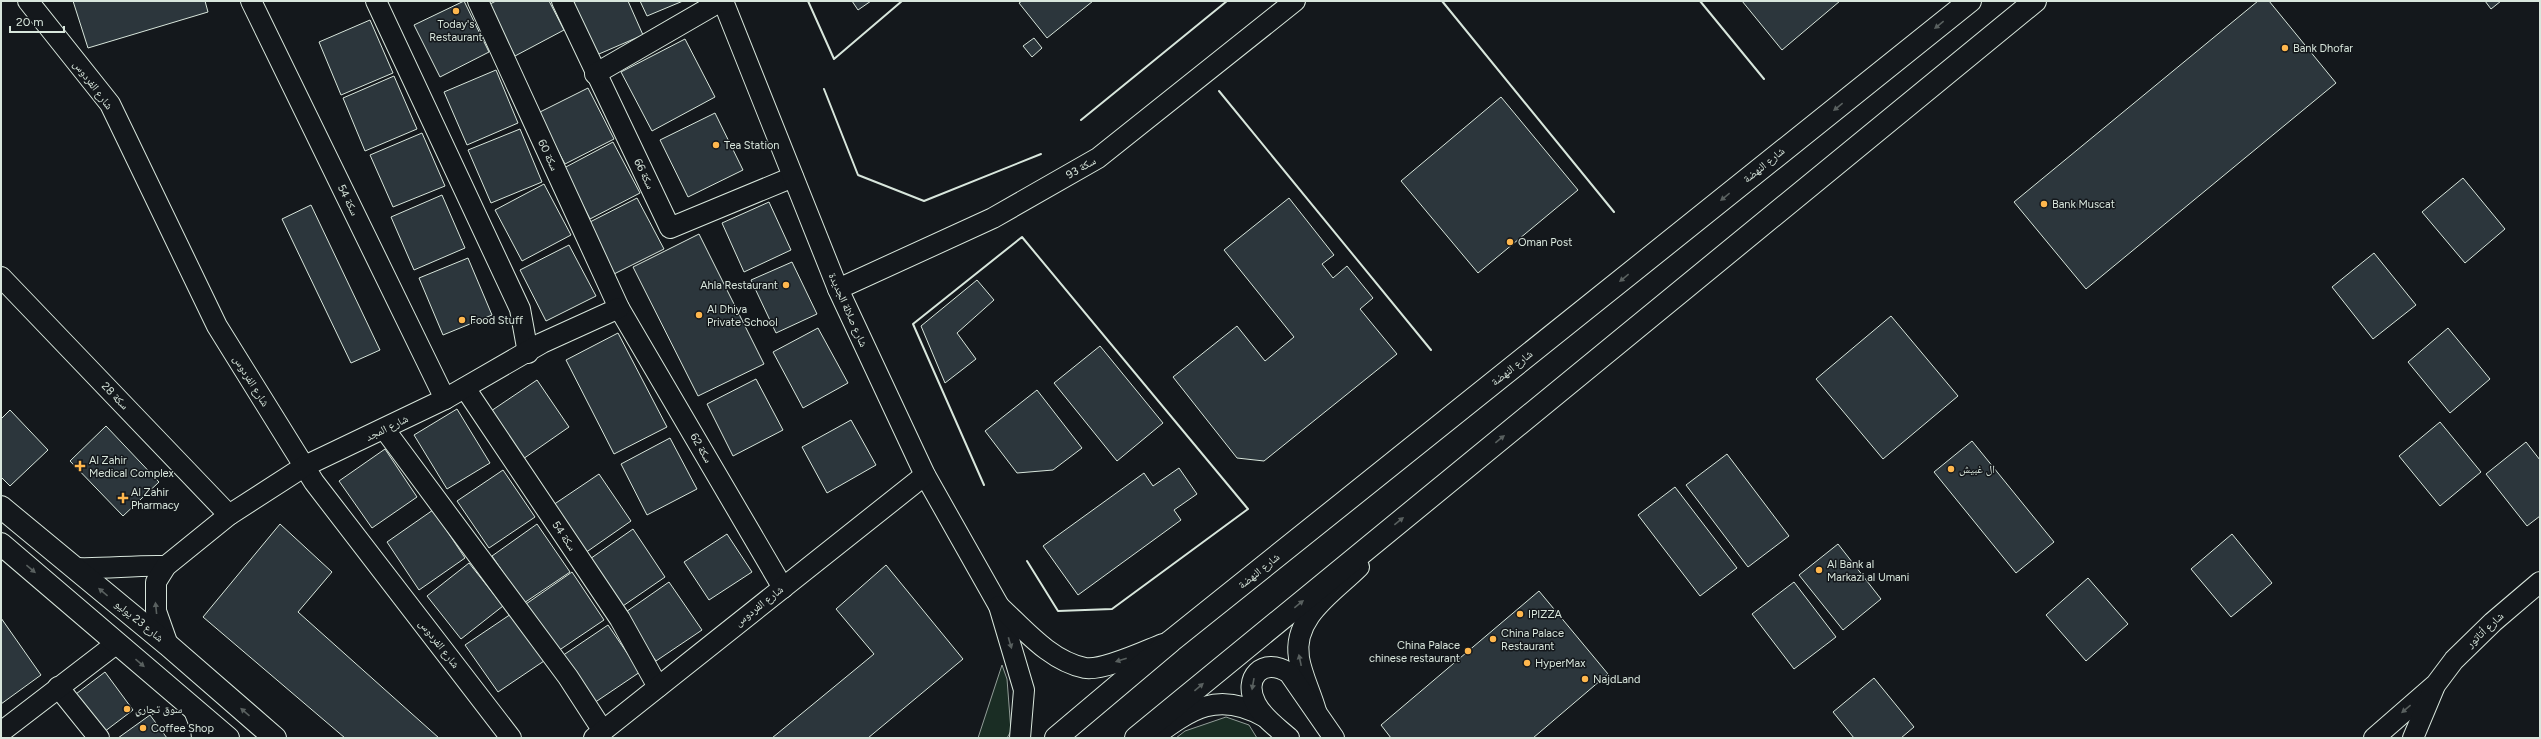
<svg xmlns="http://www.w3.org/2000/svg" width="2541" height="739" viewBox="0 0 2541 739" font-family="Figtree,'Noto Naskh Arabic',sans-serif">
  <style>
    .green { fill: #1a2d24; stroke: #939e99 }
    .building { fill: #2c363c; stroke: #d8e6dc }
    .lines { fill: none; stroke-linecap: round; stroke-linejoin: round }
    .minor-casing { stroke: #d8e6dc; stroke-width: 22 }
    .major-casing { stroke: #d8e6dc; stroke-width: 24 }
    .minor { stroke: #14181c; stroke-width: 20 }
    .major { stroke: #14181c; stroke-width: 22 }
    .wall { stroke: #d8e6dc; stroke-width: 2 }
    .oneway { fill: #59605f }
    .poi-dot { fill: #ffb74d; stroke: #14181c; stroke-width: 1.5 }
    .labels { text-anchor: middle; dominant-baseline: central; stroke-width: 3; stroke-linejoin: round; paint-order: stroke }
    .poi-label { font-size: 11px; fill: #d8e6dc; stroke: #14181c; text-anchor: start }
    .street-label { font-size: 11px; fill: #d8e6dc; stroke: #14181c }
  </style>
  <rect width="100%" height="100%" fill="#14181c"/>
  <g class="green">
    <path d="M1002,665L1007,679L1011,731L1007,738H978Z"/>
    <path d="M1226,717L1249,725L1257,738H1176L1185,731Z"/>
  </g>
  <g class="building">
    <path d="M73,1H205L208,12L88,48Z"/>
    <path d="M464,1L489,52L440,77L414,25Z"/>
    <path d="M496,1H549L564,30L515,56L488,5Z"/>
    <path d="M577,1H628L643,35L592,57L569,4Z"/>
    <path d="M640,1H683L647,16Z"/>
    <path d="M852,1H871L858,10Z"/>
    <path d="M1022,1H1093L1047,38L1019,3Z"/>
    <path d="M1742,1H1840L1782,50Z"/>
    <path d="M2258,1H2269L2336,83L2086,289L2014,202Z"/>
    <path d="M2485,1H2501L2491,9Z"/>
    <path d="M370,20L393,73L341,95L319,42Z"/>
    <path d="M1034,38L1042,48L1032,57L1023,46Z"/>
    <path d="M685,39L715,97L652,131L621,72Z"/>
    <path d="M496,70L518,123L467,145L444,92Z"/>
    <path d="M394,76L417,129L365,151L343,98Z"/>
    <path d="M588,88L614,139L565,164L538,113Z"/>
    <path d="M1501,97L1578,190L1478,273L1401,181Z"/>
    <path d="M715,113L743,170L688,197L660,140Z"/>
    <path d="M520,129L542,182L491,203L468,150Z"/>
    <path d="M422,133L445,186L393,207L370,155Z"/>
    <path d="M613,142L640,193L590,219L564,168Z"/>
    <path d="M2463,178L2505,229L2465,263L2422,212Z"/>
    <path d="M544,184L571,235L522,261L495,210Z"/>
    <path d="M442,195L465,248L414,270L391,217Z"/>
    <path d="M637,198L664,249L614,274L588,223Z"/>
    <path d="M1289,198L1334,255L1322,264L1333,278L1347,266L1373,298L1360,309L1397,354L1264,461L1237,458L1173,377L1237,326L1265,361L1294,337L1224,250Z"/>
    <path d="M769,202L791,250L744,272L722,223Z"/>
    <path d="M311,205L380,350L351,363L282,219Z"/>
    <path d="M699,234L764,364L698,396L633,267Z"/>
    <path d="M569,245L596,296L546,321L520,270Z"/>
    <path d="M2374,253L2416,305L2373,339L2332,287Z"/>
    <path d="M468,258L492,315L443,335L419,278Z"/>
    <path d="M792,262L817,314L776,333L751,280Z"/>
    <path d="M977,280L994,300L957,333L976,359L945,383L921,326Z"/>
    <path d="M1891,316L1958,396L1883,459L1816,379Z"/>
    <path d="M818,328L848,383L803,408L773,352Z"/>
    <path d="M2448,328L2490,379L2450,413L2408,362Z"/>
    <path d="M618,333L667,427L614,454L566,360Z"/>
    <path d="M1100,346L1163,423L1117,461L1054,383Z"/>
    <path d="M756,379L783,430L733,456L707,404Z"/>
    <path d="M537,380L569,427L523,459L491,411Z"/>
    <path d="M1037,390L1082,448L1053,470L1017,473L985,431Z"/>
    <path d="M457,409L490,463L447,489L414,435Z"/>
    <path d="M10,410L48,450L10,486L1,477V419Z"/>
    <path d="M851,420L876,465L827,493L802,447Z"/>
    <path d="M2440,422L2481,472L2440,506L2399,456Z"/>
    <path d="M106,426L159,482L123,516L70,461Z"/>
    <path d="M670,438L697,489L647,515L621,464Z"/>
    <path d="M1972,441L2054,542L2016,573L1934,472Z"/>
    <path d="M2526,442L2540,460V516L2527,526L2486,474Z"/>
    <path d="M385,449L417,497L372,528L339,481Z"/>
    <path d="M1727,454L1789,536L1748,567L1686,485Z"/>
    <path d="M1179,468L1197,494L1174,510L1181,520L1078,595L1043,546L1144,473L1153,486Z"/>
    <path d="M503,470L535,517L489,548L457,501Z"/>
    <path d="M599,474L631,521L585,553L553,505Z"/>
    <path d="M1675,487L1737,568L1700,596L1638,515Z"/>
    <path d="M433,510L465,558L419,590L387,542Z"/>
    <path d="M280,524L332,572L298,612L439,738H345L203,617Z"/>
    <path d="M537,524L570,572L524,603L492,556Z"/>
    <path d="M633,529L665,577L620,608L587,561Z"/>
    <path d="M727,534L752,572L709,600L684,562Z"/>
    <path d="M2232,534L2272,583L2231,617L2191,569Z"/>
    <path d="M1838,544L1881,599L1843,630L1799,575Z"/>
    <path d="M469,563L503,606L461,639L427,596Z"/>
    <path d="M886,565L963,659L868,738H772L874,654L836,609Z"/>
    <path d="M572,572L604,620L558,651L526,604Z"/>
    <path d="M2088,578L2128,624L2086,661L2046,615Z"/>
    <path d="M669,582L702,630L656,661L623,614Z"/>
    <path d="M1794,582L1836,637L1794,669L1752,614Z"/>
    <path d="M1539,591L1608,674L1533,738H1391L1381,725Z"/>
    <path d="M511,614L544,661L498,692L465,645Z"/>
    <path d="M1,618L41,675L1,704Z"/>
    <path d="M608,625L640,672L594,703L562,656Z"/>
    <path d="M105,672L133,710L100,735L72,697Z"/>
    <path d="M1874,678L1914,727L1901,738H1854L1833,712Z"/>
    <path d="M150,715L167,738H118Z"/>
  </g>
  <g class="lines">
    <g class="minor-casing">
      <g id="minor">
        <path d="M28,1L110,104L217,326L314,482L511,738"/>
        <path d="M251,1L445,399"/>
        <path d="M376,1L520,309L528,353"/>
        <path d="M478,1L619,308L783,588"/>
        <path d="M562,1L670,228L793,177"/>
        <path d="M723,1L838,289L925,475L999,606L1024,690L1020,738"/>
        <path d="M595,74L721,1"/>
        <path d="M1,277L229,515"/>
        <path d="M838,289L993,218L1098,158L1295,1"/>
        <path d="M465,388L620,619L658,687"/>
        <path d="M385,430L568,677L603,731"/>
        <path d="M76,568C106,569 135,565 166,566"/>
        <path d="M999,606C1024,629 1050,661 1085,668C1103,671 1145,651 1163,644"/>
        <path d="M168,645L156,611V582L166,566L229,515L305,466L445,399L542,343L619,308"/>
        <path d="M58,687L99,738"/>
        <path d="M193,708L201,728L202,738"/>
        <path d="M1316,711C1311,693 1302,676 1299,658C1292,617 1334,592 1359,567"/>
        <path d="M1,732L117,643"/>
        <path d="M594,738L925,475"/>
        <path d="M1152,738C1191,709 1218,690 1265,717"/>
        <path d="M1289,738C1278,728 1263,718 1256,704C1242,678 1263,656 1289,673L1334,738"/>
        <path d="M2374,738L2436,684L2454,660L2493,622L2540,582"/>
        <path d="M2413,738L2434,688"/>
      </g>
    </g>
    <g class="major-casing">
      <g id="major">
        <path d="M1,507L168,645L275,738"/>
        <path d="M1,544L228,738"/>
        <path d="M1056,738L1171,641L1970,1"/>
        <path d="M1136,738L2035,1"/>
      </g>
    </g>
    <use href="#minor" class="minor"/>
    <use href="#major" class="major"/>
    <g class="wall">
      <path d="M808,1L834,59L902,1"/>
      <path d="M1442,1L1614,212"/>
      <path d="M1700,1L1764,79"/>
      <path d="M824,89L858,175L924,201L1041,154"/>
      <path d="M1219,91L1431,350"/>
      <path d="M1081,120L1227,1"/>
      <path d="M984,485L913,324L1022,237L1248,509L1112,609L1058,611L1027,561"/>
    </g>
  </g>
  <defs><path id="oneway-solid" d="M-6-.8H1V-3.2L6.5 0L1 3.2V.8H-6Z"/></defs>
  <g class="oneway">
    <use href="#oneway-solid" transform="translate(1939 25) rotate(141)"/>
    <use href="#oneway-solid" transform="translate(1838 107) rotate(141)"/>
    <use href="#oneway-solid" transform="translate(1725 197) rotate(141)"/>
    <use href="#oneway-solid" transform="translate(1624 278) rotate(141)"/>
    <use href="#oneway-solid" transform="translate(1500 439) rotate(-39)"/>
    <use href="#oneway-solid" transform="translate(1399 521) rotate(-39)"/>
    <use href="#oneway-solid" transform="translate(31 569) rotate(40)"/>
    <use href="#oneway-solid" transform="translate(103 592) rotate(-140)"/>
    <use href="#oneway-solid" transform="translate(1299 604) rotate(-39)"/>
    <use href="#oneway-solid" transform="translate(156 608) rotate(-96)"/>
    <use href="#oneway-solid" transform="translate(1010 643) rotate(74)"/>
    <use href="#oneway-solid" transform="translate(1121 660) rotate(162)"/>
    <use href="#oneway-solid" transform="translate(1300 660) rotate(-102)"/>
    <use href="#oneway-solid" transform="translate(140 663) rotate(41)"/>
    <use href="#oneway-solid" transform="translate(1253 684) rotate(100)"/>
    <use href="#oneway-solid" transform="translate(1199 687) rotate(-40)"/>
    <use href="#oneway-solid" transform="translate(2406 709) rotate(140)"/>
    <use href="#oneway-solid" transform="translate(245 712) rotate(-139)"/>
  </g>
  <g class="poi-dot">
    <circle cx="456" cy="11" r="4"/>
    <circle cx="2285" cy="48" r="4"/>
    <circle cx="716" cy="145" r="4"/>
    <circle cx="2044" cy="204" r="4"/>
    <circle cx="1510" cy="242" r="4"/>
    <circle cx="786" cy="285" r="4"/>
    <circle cx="699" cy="315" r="4"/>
    <circle cx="462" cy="320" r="4"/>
    <path d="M78 460h4v4h4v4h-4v4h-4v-4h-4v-4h4z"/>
    <circle cx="1951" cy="469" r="4"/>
    <path d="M121 492h4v4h4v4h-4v4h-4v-4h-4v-4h4z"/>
    <circle cx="1819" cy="570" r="4"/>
    <circle cx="1520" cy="614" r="4"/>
    <circle cx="1493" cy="639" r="4"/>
    <circle cx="1468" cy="651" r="4"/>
    <circle cx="1527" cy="663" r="4"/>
    <circle cx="1585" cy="679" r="4"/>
    <circle cx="127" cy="709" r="4"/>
    <circle cx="143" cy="728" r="4"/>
  </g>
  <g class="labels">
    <g class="poi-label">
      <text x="456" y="24" text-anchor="middle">Today's<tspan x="456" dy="13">Restaurant</tspan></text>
      <text x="2293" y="48">Bank Dhofar</text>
      <text x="724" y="145">Tea Station</text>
      <text x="2052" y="204">Bank Muscat</text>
      <text x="1518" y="242">Oman Post</text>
      <text x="778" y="285" text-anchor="end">Ahla Restaurant</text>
      <text x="707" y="309">Al Dhiya<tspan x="707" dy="13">Private School</tspan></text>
      <text x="470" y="320">Food Stuff</text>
      <text x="89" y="460">Al Zahir<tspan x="89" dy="13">Medical Complex</tspan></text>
      <text x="1959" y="469">ال غبيش</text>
      <text x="131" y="492">Al Zahir<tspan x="131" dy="13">Pharmacy</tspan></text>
      <text x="1827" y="564">Al Bank al<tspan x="1827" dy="13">Markazi al Umani</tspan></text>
      <text x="1528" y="614">IPIZZA</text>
      <text x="1501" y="633">China Palace<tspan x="1501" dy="13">Restaurant</tspan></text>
      <text x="1460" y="645" text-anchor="end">China Palace<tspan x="1460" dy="13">chinese restaurant</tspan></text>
      <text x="1535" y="663">HyperMax</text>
      <text x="1593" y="679">NajdLand</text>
      <text x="135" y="709">سوق تجاري</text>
      <text x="151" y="728">Coffee Shop</text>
    </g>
    <g class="street-label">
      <text transform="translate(93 85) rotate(53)">شارع الفردوس</text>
      <text transform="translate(548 155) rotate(65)">سكة 60</text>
      <text transform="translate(1764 165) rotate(-39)">شارع النهضة</text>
      <text transform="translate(1081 168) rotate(-30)">سكة 93</text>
      <text transform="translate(644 174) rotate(64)">سكة 66</text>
      <text transform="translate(348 200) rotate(64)">سكة 54</text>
      <text transform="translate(848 310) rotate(66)">شارع صلالة الجديدة</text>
      <text transform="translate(1512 368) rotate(-39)">شارع النهضة</text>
      <text transform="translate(251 381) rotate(58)">شارع الفردوس</text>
      <text transform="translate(115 396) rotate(46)">سكة 28</text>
      <text transform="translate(387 428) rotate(-26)">شارع المجد</text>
      <text transform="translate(701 448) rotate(60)">سكة 62</text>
      <text transform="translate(564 536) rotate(56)">سكة 54</text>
      <text transform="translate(1259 571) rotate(-39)">شارع النهضة</text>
      <text transform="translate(759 606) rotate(-38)">شارع الفردوس</text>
      <text transform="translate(139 621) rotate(39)">شارع 23 يوليو</text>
      <text transform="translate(2485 630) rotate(-43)">شارع أتاتور</text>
      <text transform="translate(439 644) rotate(52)">شارع الفردوس</text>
    </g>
  </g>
  <rect width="2541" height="739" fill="none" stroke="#d8e6dc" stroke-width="4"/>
  <path d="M10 26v6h54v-6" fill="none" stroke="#d8e6dc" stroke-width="2"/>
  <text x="16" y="26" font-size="12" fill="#d8e6dc" stroke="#14181c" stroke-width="3" paint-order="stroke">20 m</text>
</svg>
